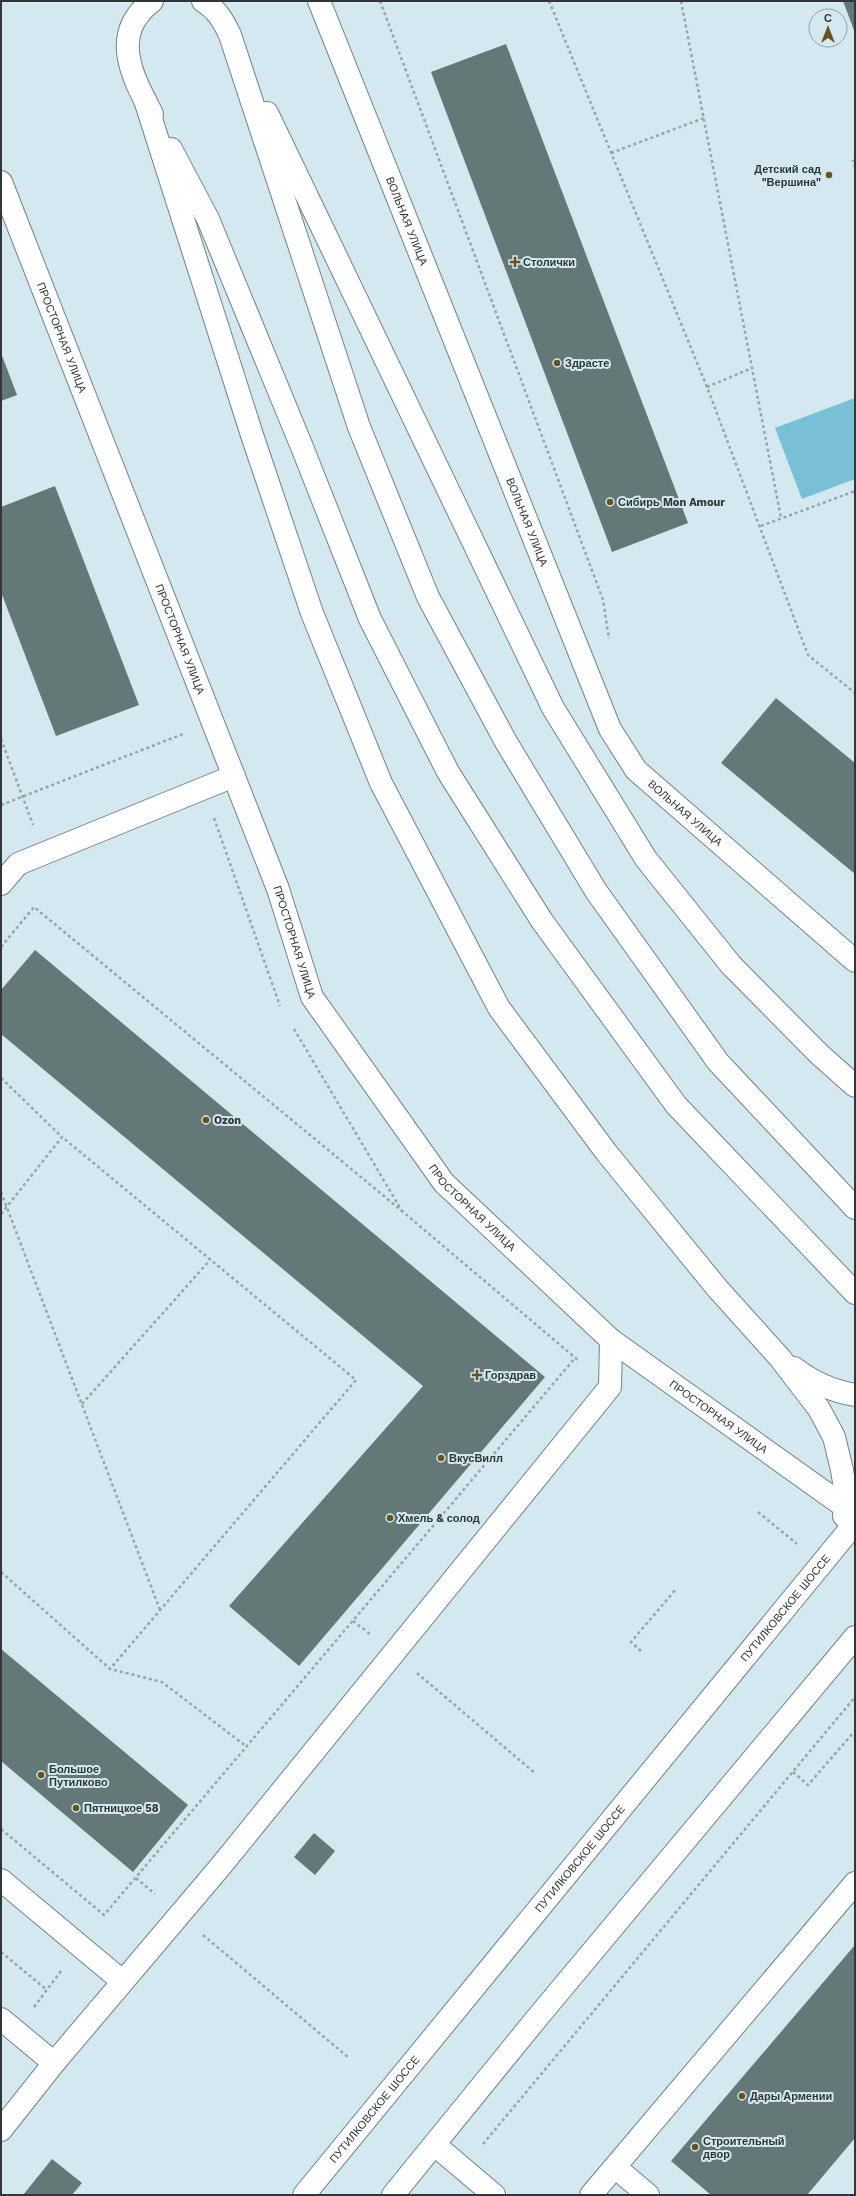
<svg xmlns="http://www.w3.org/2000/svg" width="856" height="2196" viewBox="0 0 856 2196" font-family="'Work Sans',sans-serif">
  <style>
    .green { fill: #78c0d6 }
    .building { fill: #647877 }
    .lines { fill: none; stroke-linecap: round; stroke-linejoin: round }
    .minor-casing { stroke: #708389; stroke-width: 24 }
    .major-casing { stroke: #708389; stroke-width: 24 }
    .path { stroke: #95a5aa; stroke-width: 2.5; stroke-dasharray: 3 3; stroke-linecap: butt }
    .minor { stroke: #fff; stroke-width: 22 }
    .major { stroke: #fff; stroke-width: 22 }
    .poi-dot { fill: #675221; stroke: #d3e8ef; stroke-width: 1.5 }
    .labels { text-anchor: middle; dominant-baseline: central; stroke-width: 4; stroke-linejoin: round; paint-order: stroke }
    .poi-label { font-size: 11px; font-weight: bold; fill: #2f373a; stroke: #d3e8ef; text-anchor: start }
    .street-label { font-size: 11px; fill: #2f373a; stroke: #d3e8ef }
  </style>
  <rect width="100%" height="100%" fill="#d3e8ef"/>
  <path class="green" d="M855,398V479L802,499L775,428Z"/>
  <g class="building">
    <path d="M843,1H855V33Z"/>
    <path d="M506,44L688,523L612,552L431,72Z"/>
    <path d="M1,353L17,395L1,401Z"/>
    <path d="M55,486L139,705L56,736L1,592V507Z"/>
    <path d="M776,698L855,763V874L721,763Z"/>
    <path d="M35,950L545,1377L299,1666L229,1606L423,1386L1,1034V990Z"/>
    <path d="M1,1649L188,1805L133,1872L1,1761Z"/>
    <path d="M314,1833L335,1851L315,1875L294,1857Z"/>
    <path d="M855,1945V2138L807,2195H711L671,2161Z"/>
    <path d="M52,2159L82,2183L72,2195H23Z"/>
  </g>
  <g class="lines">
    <g class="minor-casing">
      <g id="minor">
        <path d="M152,1C110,34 131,74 152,114"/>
        <path d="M203,1C217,10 223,20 230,35L359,427L428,597L506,742L596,891L718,1062L855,1208"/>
        <path id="s1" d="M319,1L610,729L636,770L855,961"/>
        <path d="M145,100L252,435L312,613L381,783L499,1008L606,1152L717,1288L780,1358L819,1409L834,1437L842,1470L847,1501L844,1516"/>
        <path d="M267,113L553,708L646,859L731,965L819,1054L855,1086"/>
        <path d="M171,149L208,219L302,447L370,619L448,772L542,921L676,1105L855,1293"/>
        <path id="s2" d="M1,182L278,889L312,997L444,1183L611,1340L855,1514"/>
        <path d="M1,884L18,864L234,776"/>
        <path d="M794,1368C812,1382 832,1391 855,1395"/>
        <path d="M1,1880L122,1981"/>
        <path d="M1,2019L54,2063L1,2130"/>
        <path d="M54,2063L220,1867L610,1387L611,1340"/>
        <path d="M435,2145L494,2195"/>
        <path d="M615,2167L648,2195"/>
        <path d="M591,2195L855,1883"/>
      </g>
    </g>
    <g class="major-casing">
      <g id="major">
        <path id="s3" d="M304,2195L855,1523"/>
        <path d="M393,2195L537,2018L855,1637"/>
      </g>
    </g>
    <g class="path">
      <path d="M380,1L603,600L609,639"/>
      <path d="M549,1L707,387L808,655L855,693"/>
      <path d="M681,1L781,518"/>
      <path d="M611,153L704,118"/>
      <path d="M855,160L853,161L855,167"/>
      <path d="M707,387L752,368"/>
      <path d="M761,526L855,491"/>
      <path d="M1,739L33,825"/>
      <path d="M1,805L183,734"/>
      <path d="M214,818L280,1006"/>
      <path d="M1,947L34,907L402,1211L579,1361"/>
      <path d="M294,1029L402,1211"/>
      <path d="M1,1078L62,1137"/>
      <path d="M1,1192L160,1610"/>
      <path d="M1,1214L62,1137L356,1380L110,1669"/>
      <path d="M82,1404L210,1260"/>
      <path d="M758,1512L797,1544"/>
      <path d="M1,1572L110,1669L162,1682L247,1747"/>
      <path d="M353,1621L370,1634"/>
      <path d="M641,1651L631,1642L676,1589"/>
      <path d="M417,1673L536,1774"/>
      <path d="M793,1772L808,1785L854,1732"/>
      <path d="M1,1829L104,1915L575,1358"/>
      <path d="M136,1878L155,1894"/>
      <path d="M203,1935L349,2058"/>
      <path d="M1,1952L47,1990"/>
      <path d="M34,2007L61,1971"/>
      <path d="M483,2144L855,1697"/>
    </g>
    <use href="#minor" class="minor"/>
    <use href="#major" class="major"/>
  </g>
  <g class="poi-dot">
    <circle cx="829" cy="175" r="4"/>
    <path d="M513 256h4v4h4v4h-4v4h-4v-4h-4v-4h4z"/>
    <circle cx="557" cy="363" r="4"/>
    <circle cx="610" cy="502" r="4"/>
    <circle cx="206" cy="1120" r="4"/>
    <path d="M475 1369h4v4h4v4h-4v4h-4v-4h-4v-4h4z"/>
    <circle cx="441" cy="1458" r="4"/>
    <circle cx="390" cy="1518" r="4"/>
    <circle cx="41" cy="1775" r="4"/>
    <circle cx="76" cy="1808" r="4"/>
    <circle cx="742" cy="2096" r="4"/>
    <circle cx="695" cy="2147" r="4"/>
  </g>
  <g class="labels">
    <g class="poi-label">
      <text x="821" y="169" text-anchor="end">Детский сад<tspan x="821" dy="13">"Вершина"</tspan></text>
      <text x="523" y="262">Столички</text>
      <text x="565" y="363">Здрасте</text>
      <text x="618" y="502">Сибирь Mon Amour</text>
      <text x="214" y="1120">Ozon</text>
      <text x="485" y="1375">Горздрав</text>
      <text x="449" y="1458">ВкусВилл</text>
      <text x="398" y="1518">Хмель &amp; солод</text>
      <text x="49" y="1769">Большое<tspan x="49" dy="13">Путилково</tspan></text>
      <text x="84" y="1808">Пятницкое 58</text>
      <text x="750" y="2096">Дары Армении</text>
      <text x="703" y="2141">Строительный<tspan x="703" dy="13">двор</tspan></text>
    </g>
    <g class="street-label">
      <text stroke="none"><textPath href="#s1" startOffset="237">ВОЛЬНАЯ УЛИЦА</textPath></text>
      <text stroke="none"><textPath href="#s2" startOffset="167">ПРОСТОРНАЯ УЛИЦА</textPath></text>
      <text stroke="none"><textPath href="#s1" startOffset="561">ВОЛЬНАЯ УЛИЦА</textPath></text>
      <text stroke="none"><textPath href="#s2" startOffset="491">ПРОСТОРНАЯ УЛИЦА</textPath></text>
      <text stroke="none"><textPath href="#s1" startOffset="898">ВОЛЬНАЯ УЛИЦА</textPath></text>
      <text stroke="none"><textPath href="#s2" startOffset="815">ПРОСТОРНАЯ УЛИЦА</textPath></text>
      <text stroke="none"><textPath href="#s2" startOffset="1138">ПРОСТОРНАЯ УЛИЦА</textPath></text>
      <text stroke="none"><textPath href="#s2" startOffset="1462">ПРОСТОРНАЯ УЛИЦА</textPath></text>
      <text stroke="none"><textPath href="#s3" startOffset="759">ПУТИЛКОВСКОЕ ШОССЕ</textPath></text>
      <text stroke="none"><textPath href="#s3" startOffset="435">ПУТИЛКОВСКОЕ ШОССЕ</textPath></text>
      <text stroke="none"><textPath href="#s3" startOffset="111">ПУТИЛКОВСКОЕ ШОССЕ</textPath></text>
    </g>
  </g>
  <rect width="856" height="2196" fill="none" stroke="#2f373a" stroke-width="4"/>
  <g transform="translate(828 28)"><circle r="19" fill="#d3e8ef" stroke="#91a1a7"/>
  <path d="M0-3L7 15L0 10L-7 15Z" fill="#675221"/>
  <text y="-6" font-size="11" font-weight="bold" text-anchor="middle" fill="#2f373a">С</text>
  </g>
</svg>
